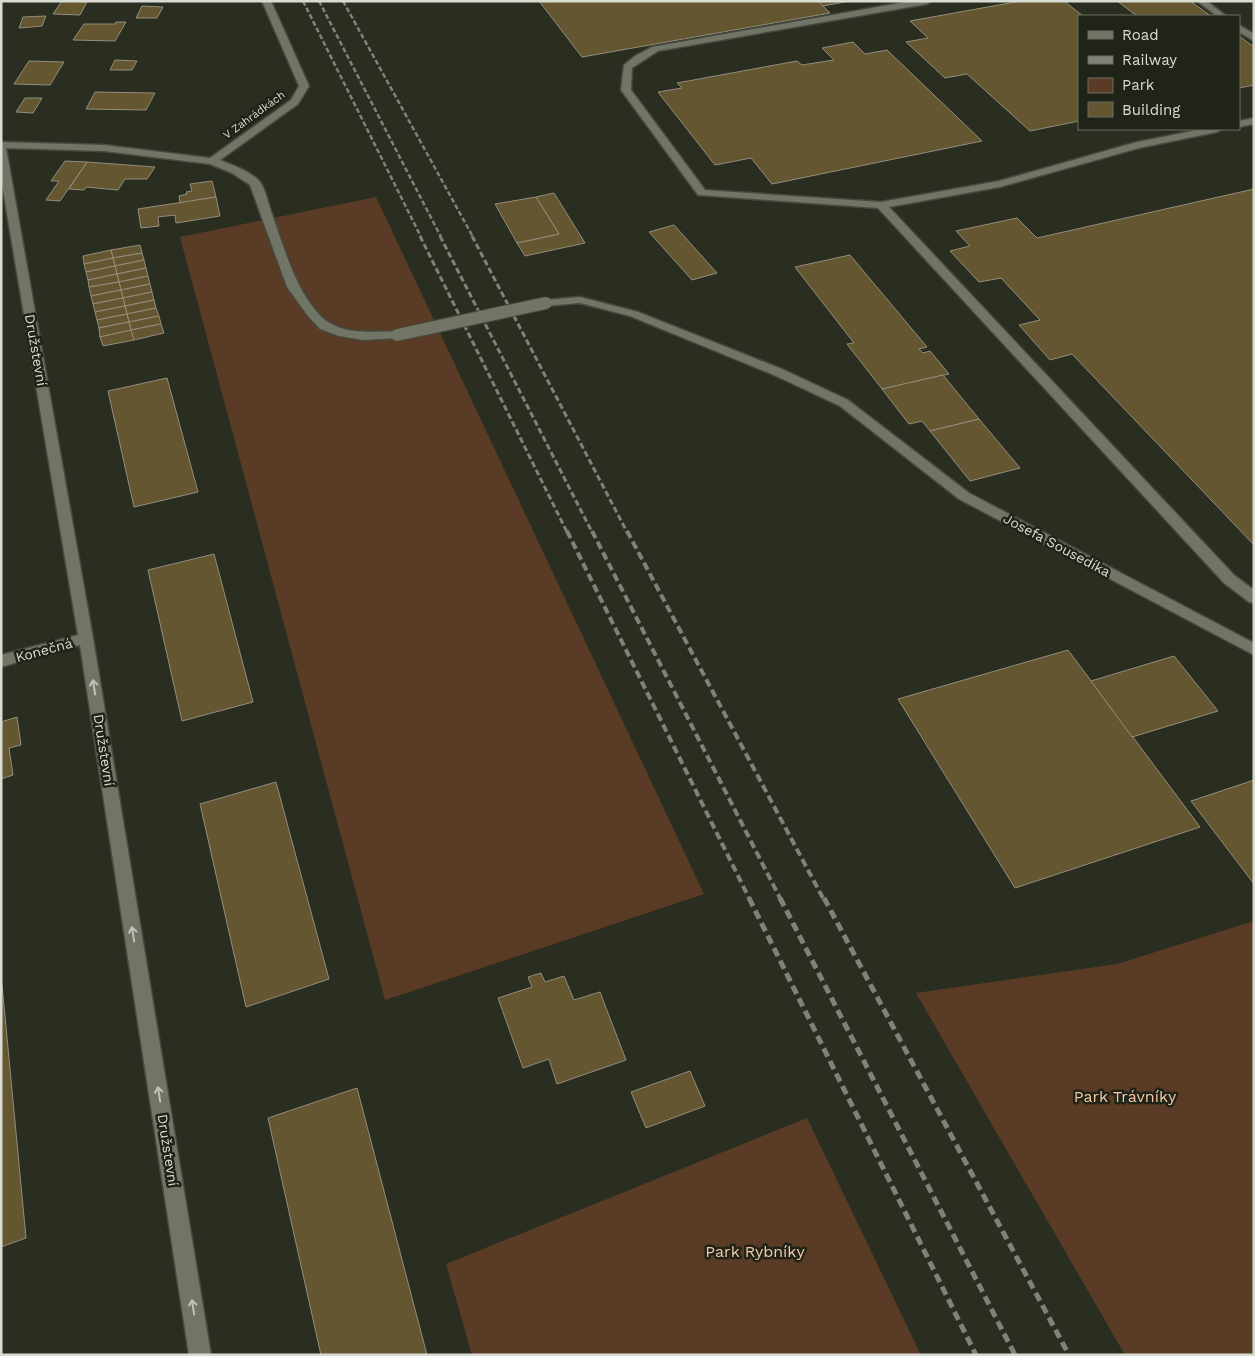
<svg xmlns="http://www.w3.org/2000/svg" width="1255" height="1356" viewBox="0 0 1255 1356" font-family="'Work Sans',sans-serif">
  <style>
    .green { fill: #5a3c26 }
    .building { fill: #645630; stroke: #938d7d }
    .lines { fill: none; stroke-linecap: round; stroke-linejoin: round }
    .lane-casing { stroke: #46493e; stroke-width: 3 }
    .street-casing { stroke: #46493e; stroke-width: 3 }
    .lane { fill: #707566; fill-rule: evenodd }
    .street { fill: #707566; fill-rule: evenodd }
    .rail-far3 { stroke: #7e8277; stroke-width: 2.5; stroke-dasharray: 5 2.5; stroke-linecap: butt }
    .rail-far2 { stroke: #7e8277; stroke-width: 3; stroke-dasharray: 6 3; stroke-linecap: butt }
    .rail-far1 { stroke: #7e8277; stroke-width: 4; stroke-dasharray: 8 4; stroke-linecap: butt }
    .rail { stroke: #7e8277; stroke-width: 5; stroke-dasharray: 9 5; stroke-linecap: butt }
    .street-bridge-casing { stroke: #46493e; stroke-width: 14; stroke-linecap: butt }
    .street-bridge { stroke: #707566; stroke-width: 12 }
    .oneway { stroke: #bfc2b8 }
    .labels { text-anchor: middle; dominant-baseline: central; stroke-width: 5; stroke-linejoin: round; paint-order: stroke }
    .far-street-label { font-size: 11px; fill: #d9dcd3; stroke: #202418 }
    .street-label { font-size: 14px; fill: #d9dcd3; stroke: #202418 }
    .near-park-label { font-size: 16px; fill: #f8c8a7; stroke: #202418 }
  </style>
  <rect width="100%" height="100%" fill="#2a2e21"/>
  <g class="green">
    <path d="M376,197L704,894L385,1000L180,237Z"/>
    <path d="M1254,921V1355H1125L916,993L1117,964Z"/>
    <path d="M807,1118L921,1355H472L446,1264Z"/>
  </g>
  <g class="building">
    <path d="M62,1L87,2L80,15L53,14Z"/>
    <path d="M539,1H818L830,13L582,57Z"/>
    <path d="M818,1H850L823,6Z"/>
    <path d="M1021,1H1064L1083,16H1079V121L1030,131L967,74L945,78L906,42L928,38L910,21Z"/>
    <path d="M1117,1H1190L1211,16H1137Z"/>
    <path d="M142,6L163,7L157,18H136Z"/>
    <path d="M46,16L42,26L19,28L23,17Z"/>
    <path d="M116,22H126L115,41L73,40L84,24H115Z"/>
    <path d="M1239,36L1254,47V85L1239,88Z"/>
    <path d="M853,42L865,54L887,50L982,141L772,184L751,158L715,165L658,92L682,88L677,83L797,61L802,65L834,60L822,48Z"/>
    <path d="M115,60L137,61L132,70H110Z"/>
    <path d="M29,61L64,62L50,85L14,84Z"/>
    <path d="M95,92L155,93L146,110L86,109Z"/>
    <path d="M25,98H42L33,113L16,112Z"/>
    <path d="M65,161L87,162L60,201L46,200L59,181H51Z"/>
    <path d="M87,162L155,167L147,179H125L118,190L86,187L84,190L69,189Z"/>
    <path d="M212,181L216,197L180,203L179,196L187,194L186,192L192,191L190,184Z"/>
    <path d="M1254,189V545L1072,354L1050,360L1019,325L1040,320L1001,278L979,282L950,251L970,246L956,231L1017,218L1037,238Z"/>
    <path d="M554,193L585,243L525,256L517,243L559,234L536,197Z"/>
    <path d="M216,197L220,216L176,223L175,215L158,217L159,226L141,228L138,209Z"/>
    <path d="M536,197L559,234L517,243L495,204Z"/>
    <path d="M674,225L717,273L692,280L649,232Z"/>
    <path d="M140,245L142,253L113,258L111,250Z"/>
    <path d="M111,250L113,258L84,264L83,256Z"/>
    <path d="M142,253L144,260L115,266L113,258Z"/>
    <path d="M850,255L927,347L919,349L923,353L930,351L949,374L882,389L847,344L854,343L795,267Z"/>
    <path d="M113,258L115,266L86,272L84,264Z"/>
    <path d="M144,260L146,268L117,274L115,266Z"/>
    <path d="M115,266L117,274L88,280L86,272Z"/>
    <path d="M146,268L148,276L119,282L117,274Z"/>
    <path d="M117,274L119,282L89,287L88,280Z"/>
    <path d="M148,276L150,284L121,290L119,282Z"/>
    <path d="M119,282L121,290L91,296L89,287Z"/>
    <path d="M150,284L152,292L123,298L121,290Z"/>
    <path d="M121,290L123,298L93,304L91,296Z"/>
    <path d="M152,292L154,300L125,306L123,298Z"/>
    <path d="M123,298L125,306L95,312L93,304Z"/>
    <path d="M154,300L156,308L127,314L125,306Z"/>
    <path d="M125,306L127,314L97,320L95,312Z"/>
    <path d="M156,308L159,316L129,322L127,314Z"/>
    <path d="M127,314L129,322L99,328L97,320Z"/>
    <path d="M159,316L161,324L131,330L129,322Z"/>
    <path d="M129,322L131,330L100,337L99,328Z"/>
    <path d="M161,324L164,333L134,340L131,330Z"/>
    <path d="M131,330L134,340L103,346L100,337Z"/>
    <path d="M943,375L979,419L930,431L922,421L909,424L882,389Z"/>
    <path d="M167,378L198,492L134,507L108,391Z"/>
    <path d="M979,419L1020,468L970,481L930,431Z"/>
    <path d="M214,554L253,702L182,721L148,570Z"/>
    <path d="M1068,650L1200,827L1015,888L898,699Z"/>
    <path d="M1174,656L1218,711L1132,737L1091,681Z"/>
    <path d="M17,717L21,745L9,748L13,775L1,779V722Z"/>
    <path d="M1254,780V884L1191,801Z"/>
    <path d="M276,782L329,979L246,1007L200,804Z"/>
    <path d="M541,973L545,982L564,976L574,1000L600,992L626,1060L557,1084L549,1059L523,1068L498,998L532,987L528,977Z"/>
    <path d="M1,974L26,1238L1,1247Z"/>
    <path d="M690,1071L705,1106L646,1128L631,1092Z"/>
    <path d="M357,1088L427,1355H321L268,1118Z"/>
  </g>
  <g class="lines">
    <g class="lane-casing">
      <g id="lane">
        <path d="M911,1H931L927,4L658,51L632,68L631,90L705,190L881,202L999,181L1137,142L1203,129H1222L1217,132L1139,148L1000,187L889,207L1234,575L1254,590V603L1249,602L1224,583L878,208L698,195L621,90L624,65L635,56L652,47Z"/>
        <path d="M1197,1H1207L1226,16H1217Z"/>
        <path d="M1239,25L1254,34V41L1239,32Z"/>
        <path d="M1254,118V124L1239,127V121Z"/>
      </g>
    </g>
    <g class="street-casing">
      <g id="street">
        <path d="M262,1H271L309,86L298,104L220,160C232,165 251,171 260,182C266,190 268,204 272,214C284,247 293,283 316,311C343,345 393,324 403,335L401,338L363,340L339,336L320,329L308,316L287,287L250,185L232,173L210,164L104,151L6,148L93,638L211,1355H189L80,645L1,667V655L78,635L1,178V142L104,145L210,158L291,100L299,86Z"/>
        <path d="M580,297L638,312L782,369L848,400L969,493L1254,643V655L959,499L840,406L774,375L630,316L580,303L546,306L540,303L546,300Z"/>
      </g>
    </g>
    <use href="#lane" class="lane"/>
    <use href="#street" class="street"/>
    <g class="rail-far3">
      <path d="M303,1L421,237"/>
      <path d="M319,1L441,237"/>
      <path d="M343,1L473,237"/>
    </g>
    <g class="rail-far2">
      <path d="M420,236L567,532"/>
      <path d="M440,236L592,532"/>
      <path d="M472,236L627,532"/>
    </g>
    <g class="rail-far1">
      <path d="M567,531L750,900"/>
      <path d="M592,531L781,900"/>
      <path d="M627,531L824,900"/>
    </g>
    <g class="rail">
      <path d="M749,898L976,1355"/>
      <path d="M780,898L1015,1355"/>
      <path d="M824,898L1069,1355"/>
    </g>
    <g class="street-bridge-casing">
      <path id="street-bridge" d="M397,335L546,303"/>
    </g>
    <use href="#street-bridge" class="street-bridge"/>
  </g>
  <defs><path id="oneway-shaft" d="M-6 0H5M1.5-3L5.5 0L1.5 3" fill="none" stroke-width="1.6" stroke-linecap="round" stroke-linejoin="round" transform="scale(1.25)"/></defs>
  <g class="oneway">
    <use href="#oneway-shaft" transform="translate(94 687) rotate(-99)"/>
    <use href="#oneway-shaft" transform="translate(133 934) rotate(-99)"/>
    <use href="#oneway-shaft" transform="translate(159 1094) rotate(-99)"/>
    <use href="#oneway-shaft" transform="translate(193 1307) rotate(-99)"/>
  </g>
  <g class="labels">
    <g class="far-street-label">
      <text transform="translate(254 115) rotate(-36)">V Zahrádkách</text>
    </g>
    <g class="street-label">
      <text transform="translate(36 350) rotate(80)">Družstevní</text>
      <text transform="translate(1057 545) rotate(28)">Josefa Sousedíka</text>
      <text transform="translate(44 650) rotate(-15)">Konečná</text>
      <text transform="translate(104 750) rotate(81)">Družstevní</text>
      <text transform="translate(168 1150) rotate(81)">Družstevní</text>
    </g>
    <g class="near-park-label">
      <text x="1125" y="1096">Park Trávníky</text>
      <text x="755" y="1251">Park Rybníky</text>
    </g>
  </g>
  <rect width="1255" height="1356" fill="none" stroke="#d9dcd3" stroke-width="5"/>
  <rect x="1078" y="15" width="162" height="115" fill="#202418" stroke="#6a6e63"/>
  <rect x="1088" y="31" width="25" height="8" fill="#707566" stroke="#6a6e63"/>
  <text x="1122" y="40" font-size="15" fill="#d9dcd3">Road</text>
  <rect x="1088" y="56" width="25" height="8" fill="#7e8277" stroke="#6a6e63"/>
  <text x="1122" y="65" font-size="15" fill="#d9dcd3">Railway</text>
  <rect x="1088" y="78" width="25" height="15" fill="#5a3c26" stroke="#6a6e63"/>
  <text x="1122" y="90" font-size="15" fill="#d9dcd3">Park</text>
  <rect x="1088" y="102" width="25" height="15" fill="#645630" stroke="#6a6e63"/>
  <text x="1122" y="115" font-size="15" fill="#d9dcd3">Building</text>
</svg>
